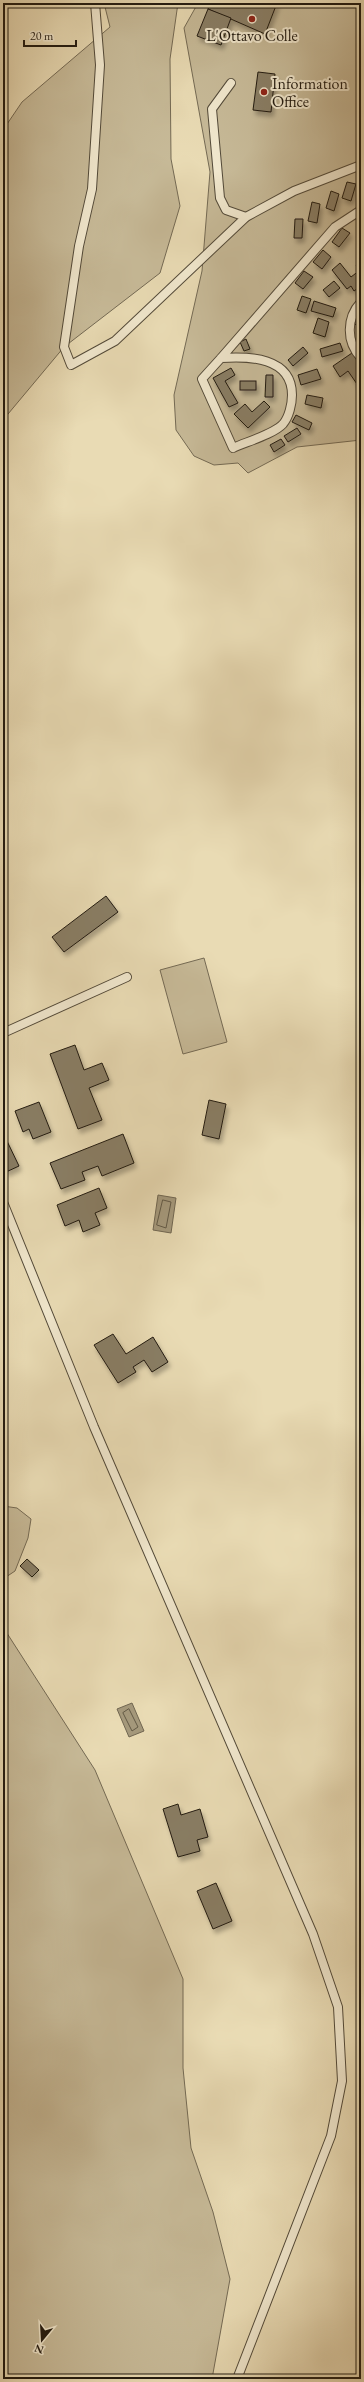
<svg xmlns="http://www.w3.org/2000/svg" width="364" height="2382" viewBox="0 0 364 2382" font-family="'EB Garamond',serif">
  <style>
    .green { fill: #c7ba98; stroke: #746a54 }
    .water { fill: #a5997c; stroke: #706651 }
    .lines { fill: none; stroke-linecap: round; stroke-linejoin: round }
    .shore { stroke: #635a46; stroke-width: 1 }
    .building { fill: #897e65; stroke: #211a10; filter: url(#shadow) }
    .service-casing { stroke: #534a39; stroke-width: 10 }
    .service { stroke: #f1e8ce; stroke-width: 8 }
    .poi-dot { fill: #8f2418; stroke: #f1e8ce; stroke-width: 1.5 }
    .labels { text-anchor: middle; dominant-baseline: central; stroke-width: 4; stroke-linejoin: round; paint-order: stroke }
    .poi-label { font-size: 16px; fill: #211a10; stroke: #f1e8ce }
  </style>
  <defs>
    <filter id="shadow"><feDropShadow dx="2.5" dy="4.5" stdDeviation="2" flood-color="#0004"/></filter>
  </defs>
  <rect width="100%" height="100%" fill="#e9dbb4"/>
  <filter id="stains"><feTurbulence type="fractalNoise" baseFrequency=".005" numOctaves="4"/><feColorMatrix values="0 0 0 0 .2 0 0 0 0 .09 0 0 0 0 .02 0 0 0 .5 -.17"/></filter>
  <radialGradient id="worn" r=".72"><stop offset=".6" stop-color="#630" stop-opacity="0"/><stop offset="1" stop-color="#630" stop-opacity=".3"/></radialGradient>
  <g class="green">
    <path d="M104,3H178L170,59L171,159L180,206L160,273L64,347L3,420V130L22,102L110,27Z"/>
    <path d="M198,3H361V440L297,447L248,473L238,463L214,465L194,456L176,430L174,395L202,271L210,172L184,28Z"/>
    <path d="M204,958L227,1042L183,1054L160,970Z"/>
    <path d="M3,1506L17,1508L31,1519L28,1538L15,1571L3,1579Z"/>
    <path d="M3,1627L95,1770L183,1979V2068L191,2148L213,2212L230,2279L212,2379H3Z"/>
  </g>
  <g class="water">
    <path d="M158,1195L176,1198L171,1233L153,1230Z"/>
    <path d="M132,1703L144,1731L129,1737L117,1709Z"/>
  </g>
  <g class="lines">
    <g class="shore">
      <path d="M163,1200L171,1202L166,1228L157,1225Z"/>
      <path d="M129,1709L138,1727L132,1731L123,1713Z"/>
    </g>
  </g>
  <g class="building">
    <path d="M210,3H277L265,34L208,9Z"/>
    <path d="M208,9L231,18L221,45L197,36Z"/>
    <path d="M258,72L275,74L271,112L253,110Z"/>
    <path d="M347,182L356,184L351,201L342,198Z"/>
    <path d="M331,191L339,194L334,211L326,208Z"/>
    <path d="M312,202L320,204L317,223L308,221Z"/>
    <path d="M295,219H303L302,238H294Z"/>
    <path d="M342,228L350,233L339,247L332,242Z"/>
    <path d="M323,250L331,257L322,269L313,262Z"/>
    <path d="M361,262V286L354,291L351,286L347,289L332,270L340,263L351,277L360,270L356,265Z"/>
    <path d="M304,271L313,277L303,289L295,283Z"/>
    <path d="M334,281L340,288L329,297L323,290Z"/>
    <path d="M302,296L311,299L306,313L297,310Z"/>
    <path d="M314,301L336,308L333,317L311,311Z"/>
    <path d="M358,314L361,315V328L353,323Z"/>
    <path d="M318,318L329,322L325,337L313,333Z"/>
    <path d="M246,339L250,349L244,351L240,342Z"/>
    <path d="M340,343L343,351L322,357L320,349Z"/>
    <path d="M303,347L308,353L293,366L288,360Z"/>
    <path d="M352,353L361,366V385L359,387L348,371L340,377L333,366Z"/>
    <path d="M231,368L235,375L225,381L238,403L229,407L213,378Z"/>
    <path d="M317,369L321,379L301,385L298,375Z"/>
    <path d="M266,375H273V397H265Z"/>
    <rect x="240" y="381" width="16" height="9"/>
    <path d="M307,395L323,398L321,408L305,404Z"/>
    <path d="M264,401L270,407L248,428L234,414L245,404L252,412Z"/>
    <path d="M296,415L312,423L309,430L292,422Z"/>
    <path d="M297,428L301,434L288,442L284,436Z"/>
    <path d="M281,439L285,445L274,452L270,445Z"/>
    <path d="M106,896L118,912L64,952L52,937Z"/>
    <path d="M75,1045L84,1070L102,1063L109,1080L89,1088L102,1120L78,1129L50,1054Z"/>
    <path d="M209,1100L226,1104L219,1139L202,1135Z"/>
    <path d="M39,1102L51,1132L33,1139L29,1129L23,1132L15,1111Z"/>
    <path d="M123,1134L134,1163L102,1176L98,1166L82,1172L85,1180L61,1189L50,1163Z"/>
    <path d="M6,1139L19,1166L6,1172L3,1166V1140Z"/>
    <path d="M99,1188L107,1208L95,1213L100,1225L83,1232L79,1220L65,1226L57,1205Z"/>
    <path d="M113,1334L126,1354L153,1337L168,1362L152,1372L144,1360L133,1367L136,1372L118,1383L94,1345Z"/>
    <path d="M27,1559L39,1570L32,1577L20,1566Z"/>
    <path d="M178,1804L181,1815L200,1809L208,1837L197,1840L200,1851L178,1857L163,1809Z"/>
    <path d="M216,1883L232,1921L213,1929L197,1891Z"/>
  </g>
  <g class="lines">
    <g class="service-casing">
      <g id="service">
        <path d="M95,3L100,65L92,189L79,246L64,347L71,365L115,341L246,217L294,191L361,165"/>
        <path d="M231,83L212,109L220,198L226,210L246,217"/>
        <path d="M361,302C346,318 346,342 361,358"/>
        <path d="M221,358C249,356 292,357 292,395C292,404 289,417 283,424C274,434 246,442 233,448L202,379L221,358L335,227L361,210"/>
        <path d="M3,1033L127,977"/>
        <path d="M3,1202L94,1427L313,1934L338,2007L342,2081L331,2136L237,2379"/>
      </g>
    </g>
    <use href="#service" class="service"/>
  </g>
  <g class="poi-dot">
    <circle cx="252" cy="19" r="4"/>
    <circle cx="264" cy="92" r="4"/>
  </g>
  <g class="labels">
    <g class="poi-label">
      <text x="252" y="35">L'Ottavo Colle</text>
      <text x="272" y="83" text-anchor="start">Information<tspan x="272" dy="18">Office</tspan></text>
    </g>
  </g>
  <rect width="364" height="2382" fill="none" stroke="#e9dbb4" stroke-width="16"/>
  <rect x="4" y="4" width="356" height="2374" fill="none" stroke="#211a10" stroke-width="2"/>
  <rect x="8" y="8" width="348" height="2366" fill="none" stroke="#211a10"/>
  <g transform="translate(42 2340) rotate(198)" stroke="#f1e8ce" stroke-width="3" paint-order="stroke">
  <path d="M0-3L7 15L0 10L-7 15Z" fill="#211a10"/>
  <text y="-6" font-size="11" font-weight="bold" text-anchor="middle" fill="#211a10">N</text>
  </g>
  <path d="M24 40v6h52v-6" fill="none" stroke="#211a10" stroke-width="2"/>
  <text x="30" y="40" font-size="12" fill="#211a10" stroke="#f1e8ce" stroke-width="3" paint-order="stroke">20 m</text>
  <rect width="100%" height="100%" filter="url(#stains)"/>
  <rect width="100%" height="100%" fill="url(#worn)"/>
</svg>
